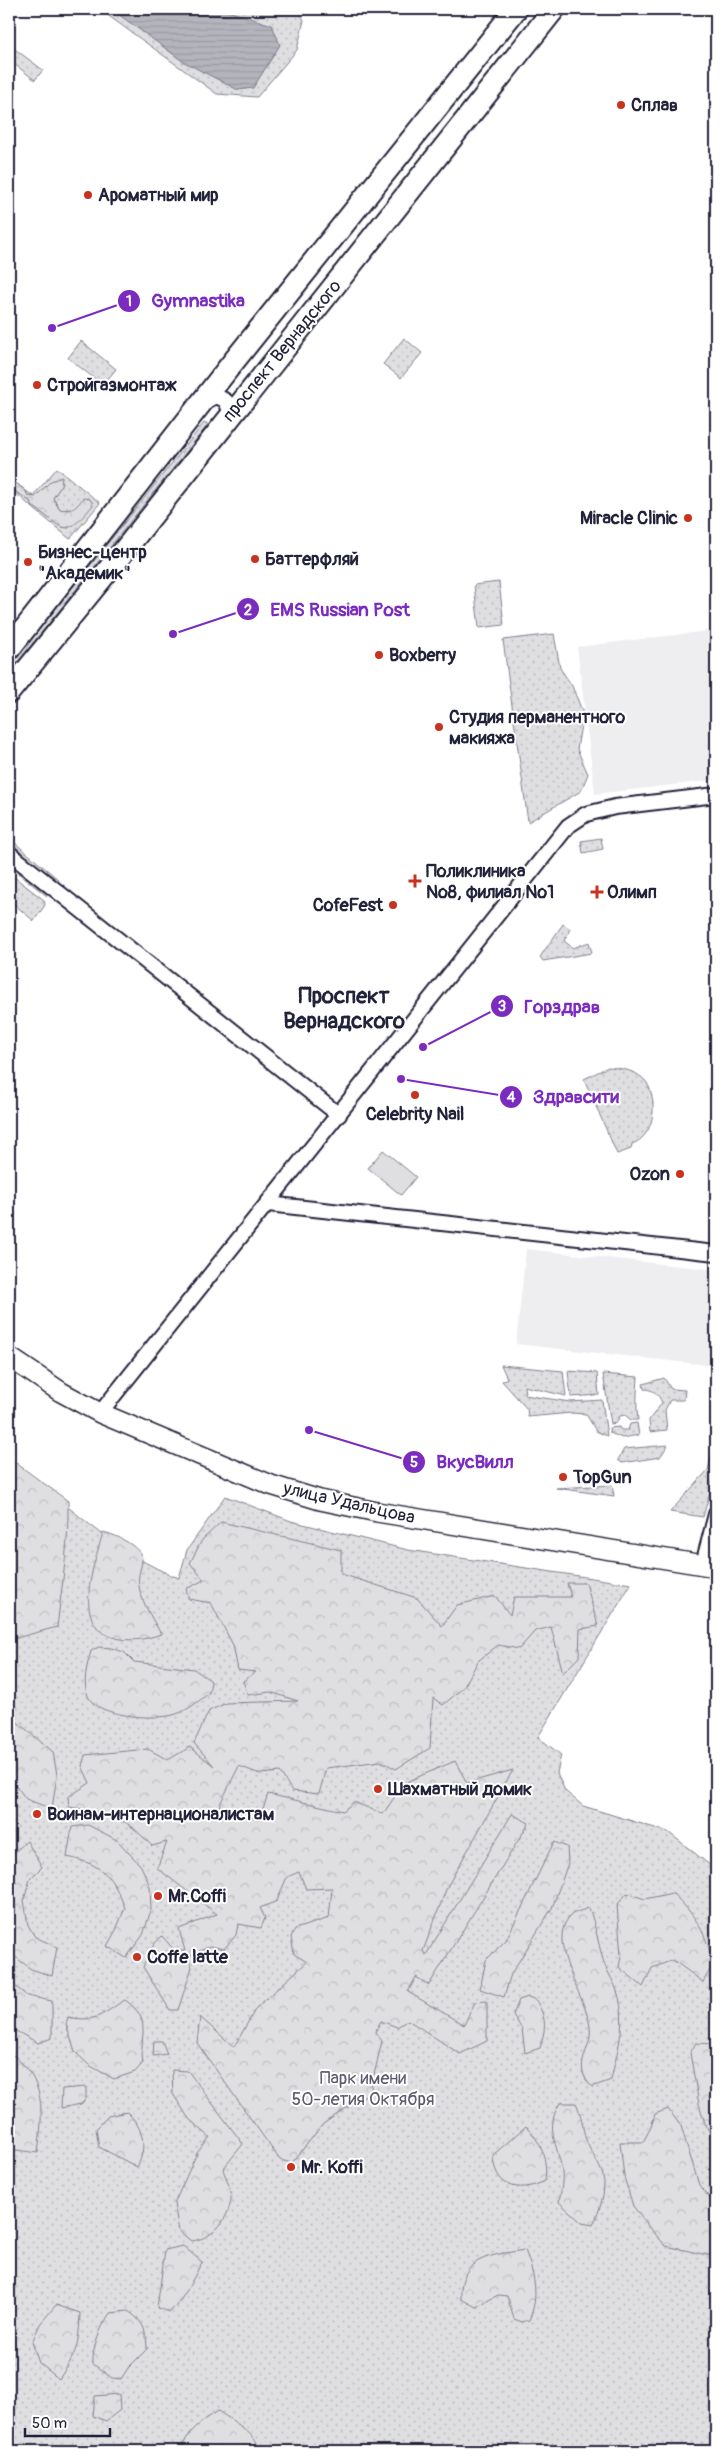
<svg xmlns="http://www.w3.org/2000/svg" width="725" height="2460" viewBox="0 0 725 2460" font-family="Pangolin,sans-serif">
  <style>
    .built { fill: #eeeef1 }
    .grass { fill: url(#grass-dots); stroke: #80808e }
    .forest { fill: url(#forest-crowns); stroke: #80808e }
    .pitch { fill: #dfdfe2; stroke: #80808e }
    .water { fill: url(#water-rules); stroke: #7a7a88 }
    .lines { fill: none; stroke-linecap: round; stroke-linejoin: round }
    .street-casing { stroke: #22223b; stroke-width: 18 }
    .secondary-casing { stroke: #22223b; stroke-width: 22 }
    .primary-casing { stroke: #22223b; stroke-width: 25 }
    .street { stroke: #fff; stroke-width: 14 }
    .secondary { stroke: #fff; stroke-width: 19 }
    .primary { stroke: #fff; stroke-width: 21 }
    .poi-dot { fill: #c8321e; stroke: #fff; stroke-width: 2 }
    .labels { text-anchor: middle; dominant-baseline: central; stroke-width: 4; stroke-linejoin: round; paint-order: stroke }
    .poi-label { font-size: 18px; font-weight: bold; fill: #22223b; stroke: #fff; text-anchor: start }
    .street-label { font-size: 18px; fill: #22223b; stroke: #fff }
    .park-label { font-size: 18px; fill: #5b5b6d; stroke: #fff }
    .district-label { font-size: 22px; font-weight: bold; fill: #22223b; stroke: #fff }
    .leader { fill: none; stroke: #7b2cbf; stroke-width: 2 }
    .callout-dot { fill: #7b2cbf; stroke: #fff; stroke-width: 2 }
    .mark-label { font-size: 15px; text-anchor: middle; font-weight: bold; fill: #fff }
    .callout-label { font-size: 19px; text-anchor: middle; font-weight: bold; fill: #7b2cbf; stroke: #fff; stroke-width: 4; stroke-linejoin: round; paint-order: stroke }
  </style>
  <defs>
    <pattern id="grass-dots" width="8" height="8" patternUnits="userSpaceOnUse" patternTransform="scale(1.25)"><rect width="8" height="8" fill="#dfdfe2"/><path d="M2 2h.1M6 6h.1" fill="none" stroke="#bfbfc3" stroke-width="1.8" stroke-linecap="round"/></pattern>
    <pattern id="forest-crowns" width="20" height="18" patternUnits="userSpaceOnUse" patternTransform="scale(1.25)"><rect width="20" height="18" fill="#dfdfe2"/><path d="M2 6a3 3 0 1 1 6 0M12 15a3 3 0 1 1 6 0" fill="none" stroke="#bfbfc3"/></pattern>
    <pattern id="water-rules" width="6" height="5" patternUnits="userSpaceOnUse" patternTransform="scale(1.25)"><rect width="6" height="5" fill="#b4b4bc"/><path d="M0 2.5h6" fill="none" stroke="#9a9aa2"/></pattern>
  </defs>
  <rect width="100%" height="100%" fill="#fff"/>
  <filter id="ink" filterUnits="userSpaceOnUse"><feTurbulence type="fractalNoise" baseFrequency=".02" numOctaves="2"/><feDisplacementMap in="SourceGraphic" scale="10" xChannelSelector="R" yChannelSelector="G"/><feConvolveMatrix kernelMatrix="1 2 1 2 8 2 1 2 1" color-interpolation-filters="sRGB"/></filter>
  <g filter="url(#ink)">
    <g class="built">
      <path d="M716,630V780L595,794L577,647Z"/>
      <path d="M526,1249L716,1270V1366L516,1344Z"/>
    </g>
    <g class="grass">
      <path d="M99,9H298L304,20L297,50L257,97L217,94Z"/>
      <path d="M12,47L43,70L35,80L9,60V51Z"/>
      <path d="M404,338L422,353L401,378L383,364Z"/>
      <path d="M81,341L116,369L103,385L68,358Z"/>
      <path d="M204,423H207V426L9,673V667Z"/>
      <path d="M57,468L100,503L70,539L9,488V487L31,502V505L61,527L69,528L76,508L61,510L53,498L61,486L51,481L35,497L28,496L25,490L9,478L33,496Z"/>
      <path d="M499,582L504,625L479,628L474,585Z"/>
      <path d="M554,634L560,668L572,686L583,713L577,749L588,774L581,791L528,822L503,640Z"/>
      <path d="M601,838L603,849L583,853L581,841Z"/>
      <path d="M15,843L59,880L55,885L11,849Z"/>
      <path d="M9,861L50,893L47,896L9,866Z"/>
      <path d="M9,873L44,900L45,905L34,921L9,900Z"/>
      <path d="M563,924L570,929L564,941L573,948L589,942L592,953L543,961L540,957Z"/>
      <path d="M608,1067C621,1068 639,1071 647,1083C658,1102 655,1136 632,1144L631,1149L617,1154L584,1079Z"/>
      <path d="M501,1365L563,1371L566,1396L524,1386L525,1395L570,1402L602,1400L607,1436L596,1431L586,1414L571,1413L528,1417L527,1409L502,1381L507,1378Z"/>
      <path d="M568,1371L597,1373L599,1395L571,1397Z"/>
      <path d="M603,1374L638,1377C637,1393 636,1404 638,1420H631L625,1415L620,1416L616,1423L611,1424Z"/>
      <path d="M664,1378L671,1389L685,1390L684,1400H670L665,1410L667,1430L650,1432L649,1420L662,1403C658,1393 654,1390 644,1389L643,1384Z"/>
      <path d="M637,1423L639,1435L622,1438L610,1433L609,1428L619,1427L621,1430H628L630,1424Z"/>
      <path d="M716,1443V1471L703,1517L670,1512L708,1470L714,1444Z"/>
      <path d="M668,1445L660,1457L622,1463L618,1460L624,1449Z"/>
      <path d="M9,1457C57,1497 120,1557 179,1578L187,1550L225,1496L291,1521L408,1550L631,1584L538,1737L561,1755L557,1773L565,1791L583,1806L668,1832L716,1870V2451H9Z"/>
      <path d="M612,1485L614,1496L556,1488Z"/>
    </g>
    <g class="forest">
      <path d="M62,477L61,486L53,498L59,509C71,511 76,509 83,498L90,499L93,505C63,542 64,527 31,505V502L9,487V478L25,490L28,496L35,497L51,481Z"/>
      <path d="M9,1458L68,1501C69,1544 62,1584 57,1627L9,1640Z"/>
      <path d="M221,1522L341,1550V1574L417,1598L442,1626L457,1605L495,1596L510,1615L514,1597H571L567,1583H586L598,1626L580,1629L579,1657L563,1673L551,1627L535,1631L519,1649L498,1645L478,1661L464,1687L443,1705L433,1698L430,1748L396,1769L381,1761L326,1768L319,1794L292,1791L280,1772L260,1774L239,1766L219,1806L259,1820L268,1794L343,1811L354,1802L383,1814L404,1783L455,1761L467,1783L513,1770L447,1887L423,1951L426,1955L512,1814L529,1823L429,1985L416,1977L408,1992L464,2025L475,2002L487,2001V2041L460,2054L408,2020L397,2027L381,2021L375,2032L382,2041L370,2092L323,2124L292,2163L280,2160L197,2043L200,2017L234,2047L256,2008L307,1962L294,1954L291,1937L295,1929L329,1918L332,1888L306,1889L299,1872L287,1877L277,1901L260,1908L265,1918L261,1928L238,1924L236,1935L224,1949L210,1946L188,1957L192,1967L178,2010H170L143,1967L154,1944L162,1936L175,1951H185L179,1929L217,1914L157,1868L167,1842L152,1846C120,1813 114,1814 69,1807L68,1797L90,1783L82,1766L85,1755L148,1749L168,1760L190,1747L214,1766L194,1743L209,1711L226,1703L298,1701L270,1692L248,1695L243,1681L256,1672L238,1670L233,1645L211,1603L189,1599L186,1589L204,1580L190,1563L202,1540Z"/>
      <path d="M103,1532C114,1534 143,1547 142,1560C141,1573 136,1575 140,1591C144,1606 153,1620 161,1634C144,1640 129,1642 112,1637C70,1623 96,1560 103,1532Z"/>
      <path d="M99,1647L111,1648L124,1652L134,1662L194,1669L211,1681L209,1693C199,1701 186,1712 173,1715C154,1720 96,1717 88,1696C82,1682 87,1666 91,1651Z"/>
      <path d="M9,1715L53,1752L57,1775L52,1809L26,1799L9,1776Z"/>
      <path d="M88,1825L117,1840L141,1866L150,1886L151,1910L143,1935L126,1958L107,1946L116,1930L125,1908C112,1875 102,1864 67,1857L72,1827Z"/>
      <path d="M27,1841L42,1867L30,1879L24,1900L28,1925L35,1937L57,1947L52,1976L31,1969L9,1952V1857Z"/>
      <path d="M554,1842L567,1847L568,1863L552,1908L511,1974L504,1997L480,1989L486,1960L506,1940Z"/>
      <path d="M627,1893L645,1899L672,1893C695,1914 707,1934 713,1965L703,1982L673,1960L652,1968L643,1987L619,1967L621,1956L617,1905Z"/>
      <path d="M589,1908C596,1926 598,1944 604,1963C608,1974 615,1983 618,1994C627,2025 617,2051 611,2080L592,2087C570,2065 593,2050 590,2027C586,1995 544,1942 571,1915C575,1912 584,1910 589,1908Z"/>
      <path d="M9,1981L27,1996L52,2001V2038L38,2043L16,2031L9,2033V2009L14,2003L9,1999Z"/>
      <path d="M528,1997L536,2000C547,2020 546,2026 540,2048L525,2053L522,2029L513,2015L519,2000Z"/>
      <path d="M125,2000C154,2020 138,2035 143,2063L135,2072L114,2079L89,2065L75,2052L66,2024L68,2017C98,2023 101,2014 125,2000Z"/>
      <path d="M154,2041H162L167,2054L153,2056Z"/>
      <path d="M696,2043L711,2044L716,2047V2139L706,2127L699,2104L690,2053Z"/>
      <path d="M9,2052C47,2080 43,2111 38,2153L9,2149Z"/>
      <path d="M172,2070L188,2071L243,2144L223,2169C225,2177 231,2187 231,2195C231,2217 214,2239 191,2241L179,2231L174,2204L197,2153L210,2137L189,2119L173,2094Z"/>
      <path d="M86,2087V2099L81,2104L61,2108L62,2089Z"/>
      <path d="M560,2103H576C582,2115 582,2127 586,2140C590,2152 600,2164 603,2176C607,2190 599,2212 593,2225L582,2223L559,2202C561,2192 563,2181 562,2171C558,2144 544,2129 560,2103Z"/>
      <path d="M668,2109L681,2126L699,2185L716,2206V2257L666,2246L648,2226L633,2206L624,2177L620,2142H643L651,2127L655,2114Z"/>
      <path d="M127,2112C143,2127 148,2147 137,2167L99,2147L96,2129L108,2116Z"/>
      <path d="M526,2126C541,2142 548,2159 545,2181C518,2194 494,2187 493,2155Z"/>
      <path d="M183,2246L202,2262C192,2280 185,2298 170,2312L157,2308L165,2250Z"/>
      <path d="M525,2250C534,2274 540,2296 529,2320L522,2322L514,2319L507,2296L498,2295L476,2307L461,2299C458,2256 493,2255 525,2250Z"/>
      <path d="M56,2305L80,2313C79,2345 77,2353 59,2379L39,2363L32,2342L40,2324Z"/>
      <path d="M128,2311C144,2322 146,2329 147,2349L128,2368L121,2379L112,2378L93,2364C92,2347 100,2328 110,2313Z"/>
      <path d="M119,2394L120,2410L106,2421L93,2416L95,2396Z"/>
      <path d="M218,2411C232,2421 257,2433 259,2451H181C187,2431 201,2422 218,2411Z"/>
    </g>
    <path class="pitch" d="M383,1150L416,1177L401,1195L368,1168Z"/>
    <path class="water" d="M111,9H222L272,25L280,45L253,88L238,90L184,62Z"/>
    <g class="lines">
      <g class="street-casing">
        <g id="street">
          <path d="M204,401L217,396L226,401L230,411L227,421"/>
          <path d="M9,853L339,1115"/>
          <path d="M268,1204L716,1253"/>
          <path d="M100,1413L568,826L586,814L615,807L716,795"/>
          <path d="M703,1564L716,1514"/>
        </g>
      </g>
      <g class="secondary-casing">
        <path id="secondary" d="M9,1357L61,1392L100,1413L271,1485L320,1500L377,1512L716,1567"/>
      </g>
      <g class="primary-casing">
        <g id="primary">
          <path d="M9,649L230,366L516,9"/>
          <path d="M9,692L119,557L554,9"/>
        </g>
      </g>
      <use href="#street" class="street"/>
      <use href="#secondary" class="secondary"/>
      <use href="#primary" class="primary"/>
    </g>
  </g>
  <g class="poi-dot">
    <circle cx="621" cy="105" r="5"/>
    <circle cx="88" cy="195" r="5"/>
    <circle cx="37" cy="385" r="5"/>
    <circle cx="688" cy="518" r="5"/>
    <circle cx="255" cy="559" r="5"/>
    <circle cx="28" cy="562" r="5"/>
    <circle cx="379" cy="655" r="5"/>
    <circle cx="439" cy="727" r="5"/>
    <path d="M412.5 873.5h5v5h5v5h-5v5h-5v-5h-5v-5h5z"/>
    <path d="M594.5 884.5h5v5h5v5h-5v5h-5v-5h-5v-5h5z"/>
    <circle cx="393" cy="905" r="5"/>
    <circle cx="415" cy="1095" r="5"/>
    <circle cx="680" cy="1174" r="5"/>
    <circle cx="563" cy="1477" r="5"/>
    <circle cx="378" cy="1789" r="5"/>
    <circle cx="37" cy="1814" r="5"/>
    <circle cx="158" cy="1896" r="5"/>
    <circle cx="137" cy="1957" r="5"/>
    <circle cx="291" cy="2167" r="5"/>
  </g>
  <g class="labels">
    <g class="poi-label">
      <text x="631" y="105">Сплав</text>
      <text x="98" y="195">Ароматный мир</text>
      <text x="47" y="385">Стройгазмонтаж</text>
      <text x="678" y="518" text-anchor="end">Miracle Clinic</text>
      <text x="38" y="552">Бизнес-центр<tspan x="38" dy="21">"Академик"</tspan></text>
      <text x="265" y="559">Баттерфляй</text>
      <text x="389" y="655">Boxberry</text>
      <text x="449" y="717">Студия перманентного<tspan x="449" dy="21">макияжа</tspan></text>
      <text x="426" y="871">Поликлиника<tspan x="426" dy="21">№8, филиал №1</tspan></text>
      <text x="607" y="892">Олимп</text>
      <text x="383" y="905" text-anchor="end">CofeFest</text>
      <text x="415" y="1114" text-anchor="middle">Celebrity Nail</text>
      <text x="670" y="1174" text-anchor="end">Ozon</text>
      <text x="573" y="1477">TopGun</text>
      <text x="388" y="1789">Шахматный домик</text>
      <text x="47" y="1814">Воинам-интернационалистам</text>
      <text x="168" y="1896">Mr.Coffi</text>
      <text x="147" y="1957">Coffe latte</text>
      <text x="301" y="2167">Mr. Koffi</text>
    </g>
    <g class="street-label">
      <text transform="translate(282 351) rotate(-51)">проспект Вернадского</text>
      <text transform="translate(349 1503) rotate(13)">улица Удальцова</text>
    </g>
    <g class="park-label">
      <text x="363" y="2078">Парк имени<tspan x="363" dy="21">50-летия Октября</tspan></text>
    </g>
    <g class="district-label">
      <text x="344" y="996">Проспект<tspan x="344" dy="25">Вернадского</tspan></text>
    </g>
  </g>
  <path class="leader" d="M52 328L129 301M173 634L248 609M423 1047L502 1006M401 1079L511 1097M309 1430L414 1462"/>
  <g class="callout-dot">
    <circle cx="52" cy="328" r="5"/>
    <circle cx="173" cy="634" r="5"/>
    <circle cx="423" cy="1047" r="5"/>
    <circle cx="401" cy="1079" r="5"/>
    <circle cx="309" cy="1430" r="5"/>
    <circle cx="129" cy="301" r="12"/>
    <circle cx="248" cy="609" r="12"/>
    <circle cx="502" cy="1006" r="12"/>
    <circle cx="511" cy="1097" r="12"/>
    <circle cx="414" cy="1462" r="12"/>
  </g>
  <g class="mark-label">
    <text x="129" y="306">1</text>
    <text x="248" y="615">2</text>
    <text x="502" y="1011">3</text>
    <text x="511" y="1102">4</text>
    <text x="414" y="1467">5</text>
  </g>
  <g class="callout-label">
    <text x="198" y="307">Gymnastika</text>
    <text x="340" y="616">EMS Russian Post</text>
    <text x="562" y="1013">Горздрав</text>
    <text x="576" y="1103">Здравсити</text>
    <text x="475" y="1468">ВкусВилл</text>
  </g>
  <rect width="725" height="2460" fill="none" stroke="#fff" stroke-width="30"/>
  <rect x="15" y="15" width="695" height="2430" fill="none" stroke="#22223b" stroke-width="2" filter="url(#ink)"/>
  <path d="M25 2428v8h85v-8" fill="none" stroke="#22223b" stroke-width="2.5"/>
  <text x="32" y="2428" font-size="15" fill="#22223b" stroke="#ffffff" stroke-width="4" paint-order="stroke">50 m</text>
</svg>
